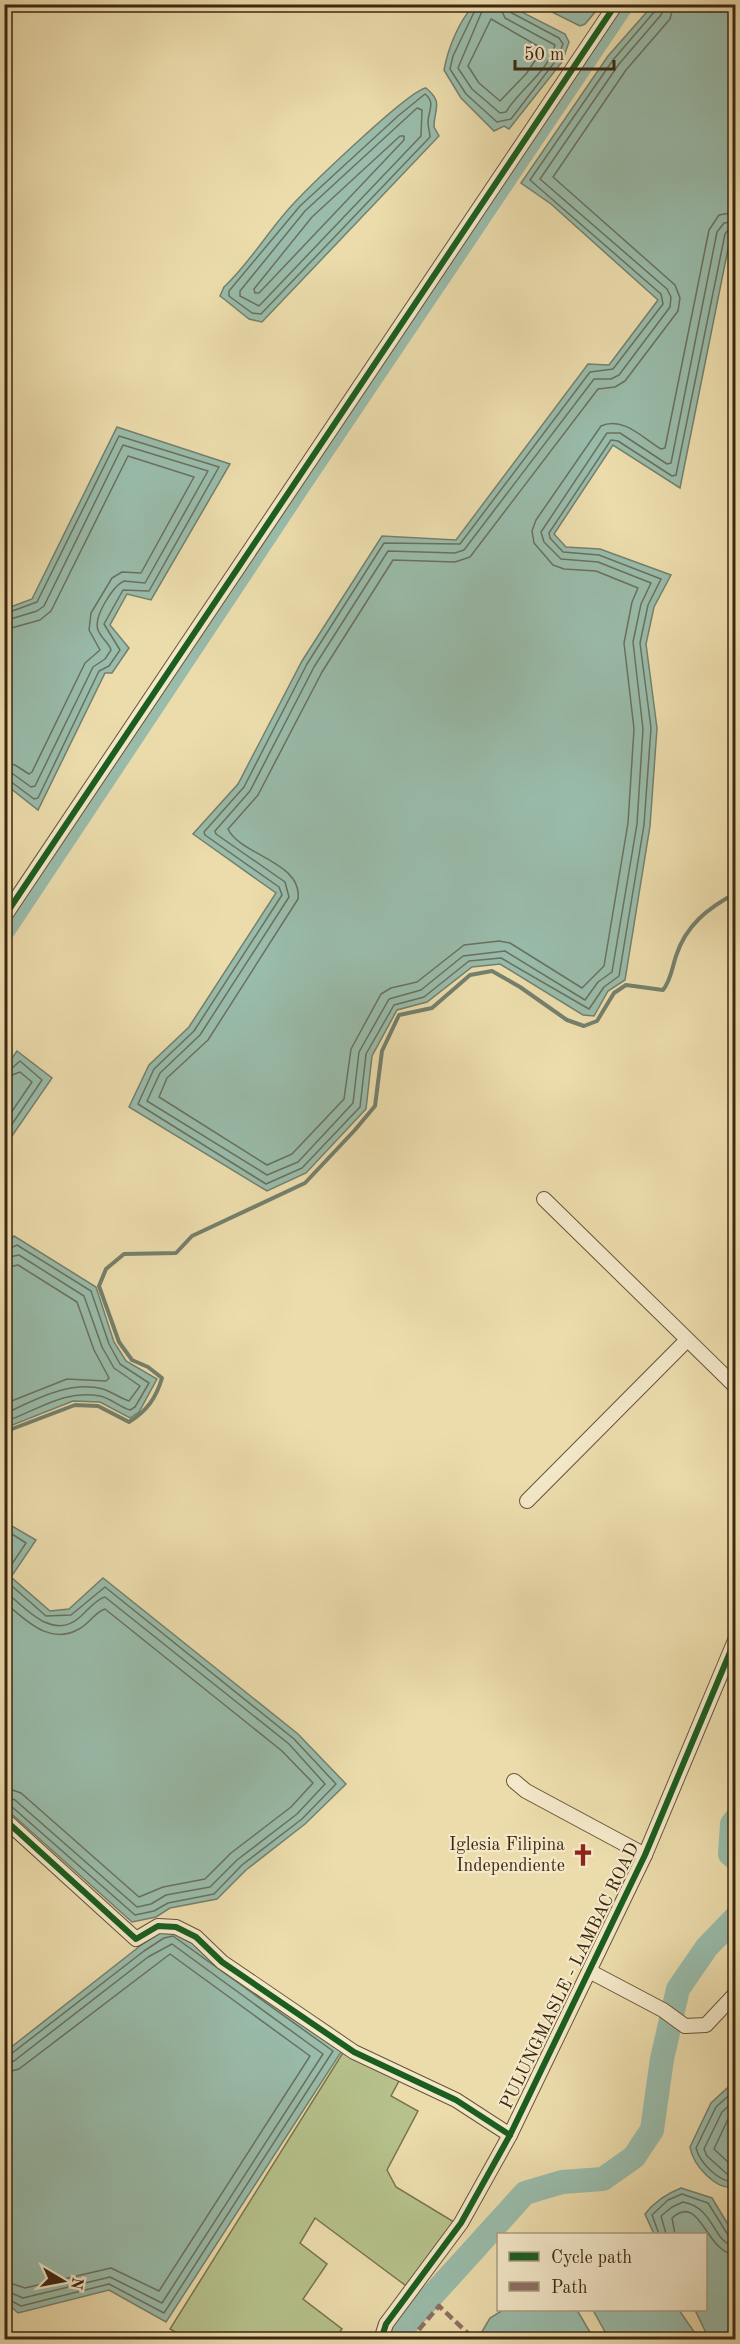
<svg xmlns="http://www.w3.org/2000/svg" width="740" height="2344" viewBox="0 0 740 2344" font-family="'Old Standard TT',serif">
  <style>
    .green { fill: #b6c18b; stroke: #79744e; stroke-width: 1.5 }
    .water { fill: #99bcab; stroke: #74806d; stroke-width: 1.5 }
    .lines { fill: none; stroke-linecap: round; stroke-linejoin: round }
    .shore { stroke: #6a715e; stroke-width: 1.5 }
    .stream { stroke: #74806d; stroke-width: 4 }
    .canal { stroke: #99bcab; stroke-width: 14 }
    .river { stroke: #99bcab; stroke-width: 24 }
    .minor-casing { stroke: #685437; stroke-width: 16 }
    .minor { stroke: #f3e8c9; stroke-width: 14 }
    .quiet { stroke: #8d6e63; stroke-width: 4.5; stroke-dasharray: 9 4.5; stroke-linecap: butt }
    .cycleway-casing { stroke: #f3e8c9; stroke-width: 10 }
    .cycleway { stroke: #1b5e20; stroke-width: 6 }
    .labels { text-anchor: middle; dominant-baseline: central; stroke-width: 4.5; stroke-linejoin: round; paint-order: stroke }
    .poi-label { font-size: 18px; fill: #3c2610; stroke: #f3e8c9; text-anchor: end }
    .street-label { font-size: 18px; fill: #3c2610; stroke: #f3e8c9 }
  </style>
  <rect width="100%" height="100%" fill="#ecdcac"/>
  <filter id="stains"><feTurbulence type="fractalNoise" baseFrequency=".00333" numOctaves="4"/><feColorMatrix values="0 0 0 0 .2 0 0 0 0 .09 0 0 0 0 .02 0 0 0 .5 -.17"/></filter>
  <radialGradient id="worn" r=".72"><stop offset=".6" stop-color="#630" stop-opacity="0"/><stop offset="1" stop-color="#630" stop-opacity=".3"/></radialGradient>
  <path class="green" d="M344,2051L400,2079L391,2096L418,2111L387,2170L396,2187L454,2222L409,2288L315,2218L300,2243L327,2264L303,2299L342,2329L335,2339H187L170,2329Z"/>
  <g class="water">
    <path d="M474,5H508L565,34L569,42L562,62L509,129L504,126L494,131L461,98L444,70C448,48 459,21 474,5Z"/>
    <path d="M538,5H601L585,24L580,26Z"/>
    <path d="M653,5H735L736,235L731,234L680,488L613,445L554,534L566,547L600,549L671,575L654,607L646,644L657,728L650,826L625,980L608,991L594,1016L583,1015L500,964L472,967L427,1002L397,1010L372,1056L366,1109L306,1173L267,1191L129,1107L149,1065L189,1027L276,893L193,834L238,784L302,661L382,536L456,540L588,364L609,365L658,300L551,204L521,183L608,56Z"/>
    <path d="M426,88C444,103 434,108 434,127L439,136L262,322L249,319L224,299L220,296L224,287C251,262 269,229 295,202C312,184 409,90 426,88Z"/>
    <path d="M117,427L230,464L151,600L127,594L110,625L129,648L112,673H105L38,810L5,784V609L32,599Z"/>
    <path d="M17,1051L52,1078L5,1146V1068Z"/>
    <path d="M14,1236L96,1287L114,1342L126,1361L157,1379L139,1412L130,1418L100,1402L73,1401L5,1428L4,1248Z"/>
    <path d="M5,1522L36,1540L11,1577L50,1611L69,1609L103,1578L298,1734L346,1784L305,1824L246,1870L217,1899L170,1908L156,1917L132,1922L5,1808Z"/>
    <path d="M176,1930L343,2049L166,2322L109,2290L18,2313L5,2301V2052L140,1946L162,1931Z"/>
    <path d="M735,2081V2187C716,2191 693,2165 690,2147L711,2103Z"/>
    <path d="M681,2188L712,2198L735,2236V2339H709L695,2310H706V2234H654L645,2214C655,2201 666,2194 681,2188Z"/>
    <path d="M503,2310H577L594,2339H482L480,2335L490,2318Z"/>
    <path d="M593,2310H679L699,2339H609Z"/>
  </g>
  <g class="lines">
    <g class="shore">
      <path d="M478,4L453,56L450,69L466,94L497,122L511,119L557,59L563,44L559,38L510,12L507,4"/>
      <path d="M485,4L458,68L472,89L500,113L506,112C519,90 549,71 555,45L505,18L499,4"/>
      <path d="M657,4L655,11L613,60L530,180L661,294L663,304L613,369L590,372L460,544L384,543L307,664L244,787L204,832L205,835L279,887L282,895L194,1031L154,1069L138,1104L266,1184L302,1168L360,1107L366,1054L394,1005L424,997L469,961L501,958L589,1009L604,987L619,976L644,825L651,728L640,643L648,605L661,579L599,555L563,552L550,538L549,533L611,440L618,441L672,476L676,475L725,234L729,229H736"/>
      <path d="M665,4L661,15L619,64L540,179L667,289L671,297L670,307L619,375L611,379H594L464,550L455,553L388,551L314,667L250,791L215,831L216,834L285,882L289,897L200,1035L160,1073L147,1101L267,1175L298,1162L353,1103L359,1052L389,999L421,990L463,956L505,951L585,1000L598,982L612,972L637,824L643,729L633,642L641,604L651,583L598,562L561,559L544,542L541,532L607,433H620L667,464L671,463L717,232L724,223L736,221"/>
      <path d="M674,4L670,19L626,70L553,177L675,285L680,298L678,311L625,381L615,387L598,389L470,557L455,562L393,560L322,672L258,795L228,829C240,855 303,862 298,899L208,1040L167,1078L159,1097L267,1165L292,1154L344,1099L351,1049L381,994L391,988L417,982L464,945L499,941L510,943L582,988L604,966L628,823L634,729L624,643L632,602L638,588L596,571L564,569L553,565L534,543L532,531L536,520L601,426C623,416 643,438 661,449L665,448L709,230L719,215L736,212"/>
      <path d="M491,19L543,49L526,74L500,101L479,83L468,66Z"/>
      <path d="M425,94C436,103 428,111 428,122C428,128 430,132 430,137L261,314L252,313L229,296V291L300,206L398,116Z"/>
      <path d="M417,108L422,110L421,136L259,306L240,296V291L305,211Z"/>
      <path d="M400,136H404V140L259,293H255L254,289L312,217Z"/>
      <path d="M4,614L37,602L119,436L219,467L149,591L123,590L104,624L120,650L109,666L99,671L38,798L34,799L10,781L4,780"/>
      <path d="M4,621L37,611L44,606L123,445L208,471L145,583L124,581C113,586 93,617 98,630C101,638 109,643 111,650L105,659L93,667L35,786L31,787L13,774L4,772"/>
      <path d="M4,630L40,620L51,611L128,456L194,477L141,573L122,572L112,578L91,613L89,630L100,650L85,663L32,772L29,774L15,765L4,763"/>
      <path d="M4,1071L10,1070L20,1061L42,1080L4,1136"/>
      <path d="M4,1078L20,1072L32,1082L4,1123"/>
      <path d="M4,1251L17,1245L91,1291L109,1344L120,1364L149,1383L135,1407L130,1410C120,1407 110,1398 100,1396C63,1389 37,1411 4,1422"/>
      <path d="M4,1258L19,1255L84,1296L102,1347L114,1368L140,1386L129,1401C120,1398 112,1392 103,1389C69,1380 35,1400 4,1414"/>
      <path d="M4,1268L18,1265L77,1302L94,1350L109,1378L106,1381L67,1379L4,1404"/>
      <path d="M4,1529L26,1543L6,1573L5,1580L46,1616L71,1615L105,1587L294,1739L336,1784L302,1819L242,1865L214,1894L168,1903L154,1911L135,1915L11,1806L4,1804"/>
      <path d="M4,1590C24,1607 53,1642 80,1617C87,1611 96,1599 105,1597L289,1744L325,1784L297,1814L237,1860L210,1887L166,1895L151,1904L137,1907L15,1800L4,1796"/>
      <path d="M4,1602C26,1620 49,1646 79,1629C89,1624 95,1612 105,1609L282,1751L313,1783L291,1807L231,1853L205,1879L163,1887L139,1897L21,1793L4,1787"/>
      <path d="M4,2056L11,2054L144,1951L164,1938L173,1936L333,2051L164,2313L109,2284L21,2306L4,2297"/>
      <path d="M4,2064L14,2061L148,1957L172,1944L323,2054L162,2303L110,2277L23,2298L4,2290"/>
      <path d="M4,2073L19,2069L170,1954L310,2056L159,2291L111,2268L25,2288L4,2281"/>
      <path d="M736,2089L716,2107L696,2148C700,2163 719,2183 736,2182"/>
      <path d="M736,2099L722,2112L704,2149L707,2156L727,2174H736"/>
      <path d="M736,2111L729,2117L714,2149L730,2164L736,2165"/>
      <path d="M659,2234L652,2215L668,2200L682,2194L708,2203L728,2235L736,2238"/>
      <path d="M666,2234L661,2216L672,2207L683,2202C716,2208 712,2244 736,2246"/>
      <path d="M675,2234L672,2218C701,2192 705,2253 736,2255"/>
    </g>
    <path class="stream" d="M4,1432L75,1405L98,1406L129,1422C147,1411 156,1398 162,1378L148,1367L132,1360L119,1342L99,1286L106,1269L124,1254L176,1253L192,1236L305,1183L354,1131L375,1106L382,1051L399,1015L432,1008L470,975L492,971L520,987L567,1020L584,1026L597,1021L614,993L626,985L663,990C671,980 672,968 676,956C686,925 708,908 736,893"/>
    <path class="canal" d="M4,938L300,492L628,4"/>
    <g class="river">
      <path d="M736,1819L732,1824L730,1854L736,1859"/>
      <path d="M395,2340L410,2320L525,2193L562,2182L603,2179L634,2157L652,2130L662,2059L678,1989L707,1947L736,1917"/>
    </g>
    <g class="minor-casing">
      <g id="minor">
        <path d="M4,917L616,4"/>
        <path d="M544,1199L736,1387"/>
        <path d="M527,1501L686,1341"/>
        <path d="M514,1781L526,1791L645,1855"/>
        <path d="M4,1819L136,1939L158,1926L176,1927L196,1937L222,1962L354,2052L456,2100L510,2135"/>
        <path d="M591,1972L663,2010L685,2026L706,2025L736,1993"/>
        <path d="M381,2340L386,2324L461,2223L510,2135L645,1855L736,1638"/>
      </g>
    </g>
    <use href="#minor" class="minor"/>
    <path class="quiet" d="M410,2340L439,2306L475,2340"/>
    <g class="cycleway-casing">
      <g id="cycleway">
        <path d="M4,917L616,4"/>
        <path d="M4,1819L136,1939L158,1926L176,1927L196,1937L222,1962L354,2052L456,2100L510,2135"/>
        <path d="M381,2340L386,2324L461,2223L510,2135L645,1855L736,1638"/>
      </g>
    </g>
    <use href="#cycleway" class="cycleway"/>
  </g>
  <defs>
    <g id="church-bare" transform="scale(1.8)"><path d="M-1.2-6h2.4v3.5h3.3v2.4h-3.3V6h-2.4V-.1h-3.3v-2.4h3.3Z" fill="#8f2418" stroke="#f3e8c9" stroke-width="2.5" paint-order="stroke"/></g>
  </defs>
  <g fill-rule="evenodd">
    <use href="#church-bare" x="583" y="1855"/>
  </g>
  <g class="labels">
    <g class="poi-label">
      <text x="565" y="1845">Iglesia Filipina<tspan x="565" dy="21">Independiente</tspan></text>
    </g>
    <g class="street-label">
      <text transform="translate(570 1976) rotate(-64)">PULUNGMASLE - LAMBAC ROAD</text>
    </g>
  </g>
  <rect width="740" height="2344" fill="none" stroke="#ecdcac" stroke-width="24"/>
  <rect x="6" y="6" width="728" height="2332" fill="none" stroke="#3c2610" stroke-width="3"/>
  <rect x="12" y="12" width="716" height="2320" fill="none" stroke="#3c2610" stroke-width="1.5"/>
  <rect x="497" y="2233" width="210" height="78" fill="#f3e8c9" stroke="#aa9a7f" stroke-width="1.5"/>
  <rect x="509" y="2252" width="30" height="9" fill="#1b5e20" stroke="#aa9a7f" stroke-width="1.5"/>
  <text x="551" y="2263" font-size="18" fill="#3c2610">Cycle path</text>
  <rect x="509" y="2282" width="30" height="9" fill="#8d6e63" stroke="#aa9a7f" stroke-width="1.5"/>
  <text x="551" y="2293" font-size="18" fill="#3c2610">Path</text>
  <g transform="translate(63 2281) rotate(100)" stroke="#f3e8c9" stroke-width="4.5" paint-order="stroke">
  <path d="M0-4.5L10 22L0 15L-10 22Z" fill="#3c2610"/>
  <text y="-9" font-size="16" font-weight="bold" text-anchor="middle" fill="#3c2610">N</text>
  </g>
  <path d="M515 60v9h99v-9" fill="none" stroke="#3c2610" stroke-width="3"/>
  <text x="524" y="60" font-size="18" fill="#3c2610" stroke="#f3e8c9" stroke-width="4.5" paint-order="stroke">50 m</text>
  <rect width="100%" height="100%" filter="url(#stains)"/>
  <rect width="100%" height="100%" fill="url(#worn)"/>
</svg>
